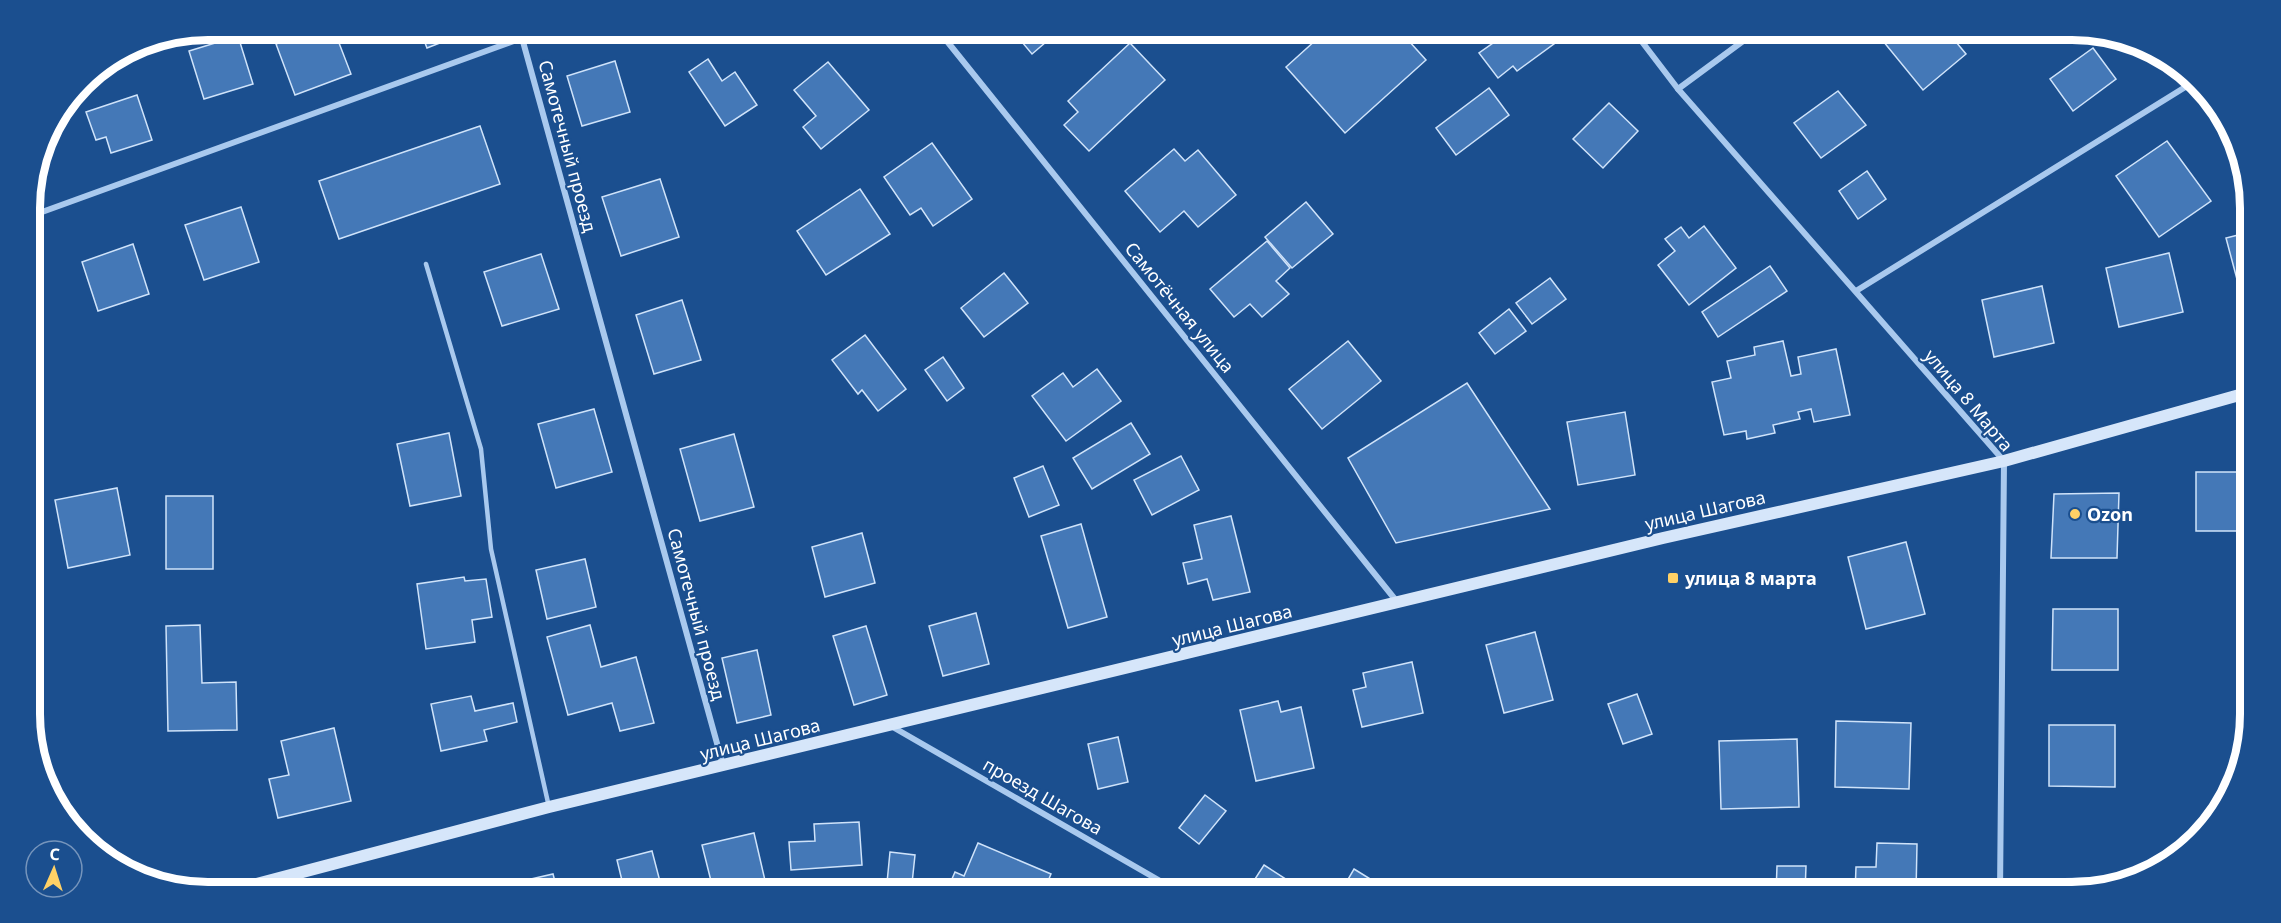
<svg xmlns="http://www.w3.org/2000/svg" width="2281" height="923" viewBox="0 0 2281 923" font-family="'Noto Sans',sans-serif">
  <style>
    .building { fill: #4478b7; stroke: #cfe3fa; stroke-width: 1.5 }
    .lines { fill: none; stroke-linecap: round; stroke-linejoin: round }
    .service { stroke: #a9c9ee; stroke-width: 4.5 }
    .minor { stroke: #a9c9ee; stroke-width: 6 }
    .secondary { stroke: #d6e6fa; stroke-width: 12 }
    .poi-dot { fill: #ffd166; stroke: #1b4f8f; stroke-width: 2 }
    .labels { text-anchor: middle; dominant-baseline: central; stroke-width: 4.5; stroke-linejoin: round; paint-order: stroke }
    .street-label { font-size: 18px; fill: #fff; stroke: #1b4f8f }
    .poi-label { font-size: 18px; font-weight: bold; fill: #fff; stroke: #1b4f8f; text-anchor: start }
    .rim { fill: none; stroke: #fff; stroke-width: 8 }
  </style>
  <rect width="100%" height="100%" fill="#1b4f8f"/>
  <g class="building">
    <path d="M313,30H334L351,74L295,95L276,44Z"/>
    <path d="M420,30H473L427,48Z"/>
    <path d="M769,30H784L775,37Z"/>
    <path d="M1012,30H1060L1032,54Z"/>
    <path d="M1327,30H1399L1426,60L1345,133L1286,67Z"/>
    <path d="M1483,30H1556L1562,38L1517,71L1513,66L1498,78L1479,53L1493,43Z"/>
    <path d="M1874,30H1946L1966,54L1923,90Z"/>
    <path d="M238,36L253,84L204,99L189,51Z"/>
    <path d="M1130,43L1165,80L1089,151L1064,125L1078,112L1068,101Z"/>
    <path d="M2093,48L2116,79L2073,111L2050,79Z"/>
    <path d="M708,59L722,81L735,72L757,105L725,126L689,72Z"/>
    <path d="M615,61L630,112L582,126L567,76Z"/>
    <path d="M828,62L869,110L821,149L803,127L816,116L794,90Z"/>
    <path d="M1489,88L1509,115L1456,155L1436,128Z"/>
    <path d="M1838,91L1866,125L1821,158L1794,123Z"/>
    <path d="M137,95L152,140L111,153L106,137L96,140L86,112Z"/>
    <path d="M1609,103L1638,131L1603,168L1573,139Z"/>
    <path d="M480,126L500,184L339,239L319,181Z"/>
    <path d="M2167,141L2211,201L2159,237L2116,176Z"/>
    <path d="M932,143L972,199L933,226L921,208L910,215L884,177Z"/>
    <path d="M1174,149L1185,161L1198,150L1236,195L1198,227L1184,211L1160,232L1125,191Z"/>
    <path d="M1867,171L1886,199L1858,219L1839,191Z"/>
    <path d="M660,179L679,237L621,256L602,197Z"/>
    <path d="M860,189L890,234L826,275L797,231Z"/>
    <path d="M1306,202L1333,234L1292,268L1265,237Z"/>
    <path d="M241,207L259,262L204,280L185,225Z"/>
    <path d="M1704,226L1736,268L1689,305L1658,265L1675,251L1665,239L1681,227L1689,238Z"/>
    <path d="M2250,232V296L2242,298L2226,238Z"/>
    <path d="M1267,241L1290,268L1276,281L1289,294L1262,317L1250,304L1234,317L1210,289Z"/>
    <path d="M133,244L149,294L98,311L82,262Z"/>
    <path d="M2169,253L2183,312L2119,327L2106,268Z"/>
    <path d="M541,254L559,309L502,326L484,272Z"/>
    <path d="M1770,266L1787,291L1718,337L1702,312Z"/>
    <path d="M1004,273L1028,303L984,337L961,308Z"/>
    <path d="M1550,278L1566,299L1532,324L1516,303Z"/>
    <path d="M2042,286L2054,343L1994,357L1982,300Z"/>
    <path d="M682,300L701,360L654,374L636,315Z"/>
    <path d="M1509,309L1526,331L1495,354L1479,333Z"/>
    <path d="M865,335L906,389L878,411L862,390L858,394L832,360Z"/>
    <path d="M1348,341L1381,381L1322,429L1289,389Z"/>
    <path d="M1783,341L1791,376L1801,374L1798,357L1836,349L1850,415L1814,422L1811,409L1798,412L1800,419L1773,425L1775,433L1747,439L1746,431L1724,435L1712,382L1731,378L1727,361L1755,355L1754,347Z"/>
    <path d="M943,357L964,388L947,401L925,370Z"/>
    <path d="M1097,369L1121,401L1066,441L1032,396L1063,373L1073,387Z"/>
    <path d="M1467,383L1550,509L1396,543L1348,458Z"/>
    <path d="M594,409L612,472L556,488L538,424Z"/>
    <path d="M1625,412L1635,475L1578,485L1567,422Z"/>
    <path d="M1131,423L1150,454L1092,489L1073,458Z"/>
    <path d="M449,433L461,496L410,506L397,444Z"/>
    <path d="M734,434L754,507L700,521L680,449Z"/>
    <path d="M1181,456L1199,490L1152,515L1134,480Z"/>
    <path d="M1043,466L1059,505L1029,517L1014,478Z"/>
    <rect x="2196" y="472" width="54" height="59"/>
    <path d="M117,488L130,555L68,568L55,500Z"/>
    <path d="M2119,493L2117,558H2051L2054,494Z"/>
    <rect x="166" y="496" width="47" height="73"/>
    <path d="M1231,516L1250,592L1213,600L1207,579L1188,584L1183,563L1202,559L1194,525Z"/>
    <path d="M1081,524L1107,617L1068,628L1041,536Z"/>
    <path d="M862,533L875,583L825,597L812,547Z"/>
    <path d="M1906,542L1925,614L1866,629L1848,557Z"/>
    <path d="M585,559L596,607L547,619L536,570Z"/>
    <path d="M464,577L465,581L486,579L492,617L472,620L475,642L426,649L417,584Z"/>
    <path d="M2053,609H2118V670H2052Z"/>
    <path d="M976,613L989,664L943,676L929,626Z"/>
    <path d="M200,625L202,683L236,682L237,730L168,731L166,626Z"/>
    <path d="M590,625L601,667L636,657L654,723L620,731L612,703L568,715L547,637Z"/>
    <path d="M866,626L887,695L854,705L833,636Z"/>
    <path d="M1535,632L1553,700L1504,713L1486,645Z"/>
    <path d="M757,650L771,715L737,723L722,658Z"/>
    <path d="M1412,662L1423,713L1362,727L1353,690L1366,687L1363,673Z"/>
    <path d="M1637,694L1652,734L1623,744L1608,704Z"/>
    <path d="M471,696L475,711L513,703L517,722L484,730L487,741L441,751L431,704Z"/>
    <path d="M1278,701L1281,712L1301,707L1314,768L1256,781L1240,710Z"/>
    <path d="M1836,721L1911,723L1909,789L1835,787Z"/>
    <path d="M2049,725H2115V787L2049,786Z"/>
    <path d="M334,728L351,801L278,818L269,779L289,775L281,741Z"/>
    <path d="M1118,737L1128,782L1098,789L1088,744Z"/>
    <path d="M1797,739L1799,807L1721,809L1719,741Z"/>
    <path d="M1205,795L1226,811L1199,844L1179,828Z"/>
    <path d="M859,822L862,865L791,870L789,842L815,841L814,824Z"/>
    <path d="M754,833L767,889L749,893H714L702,845Z"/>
    <path d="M978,843L1051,874L1043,893H1011L998,887L996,893H960L948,888L955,872L964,876Z"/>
    <path d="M1877,843L1917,844L1916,893H1855L1856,867H1876Z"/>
    <path d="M652,851L663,893H625L617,860Z"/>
    <path d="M890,852L915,855L911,893H886Z"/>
    <path d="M1264,865L1295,885L1290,893H1246Z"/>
    <path d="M1777,866H1806L1805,893H1776Z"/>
    <path d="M1354,869L1393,893H1340Z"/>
    <path d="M553,874L558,893H511L509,884Z"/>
    <path d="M2114,878V887L2083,893H2047L2048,879Z"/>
  </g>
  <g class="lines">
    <path class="service" d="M426,264L481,449L491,549L549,807"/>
    <g class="minor">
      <path d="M938,30L1398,603"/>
      <path d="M1633,30L1678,89L2004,461L2000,893"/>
      <path d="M1678,89L1758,30"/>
      <path d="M31,216L522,38L723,765"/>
      <path d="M1856,291L2195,81"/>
      <path d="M891,726L1181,893"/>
      <path d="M287,877L292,893"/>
    </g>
    <path class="secondary" d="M223,893L549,807L1663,538L2004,461L2250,392"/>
  </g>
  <g class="poi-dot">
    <circle cx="2075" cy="514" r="6"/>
    <rect x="1667" y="572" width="12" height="12" rx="3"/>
  </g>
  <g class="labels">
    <g class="street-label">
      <text transform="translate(568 146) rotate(75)">Самотечный проезд</text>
      <text transform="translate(1180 307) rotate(51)">Самотёчная улица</text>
      <text transform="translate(1969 400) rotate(50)">улица 8 Марта</text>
      <text transform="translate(1705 510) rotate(-13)">улица Шагова</text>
      <text transform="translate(697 614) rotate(75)">Самотечный проезд</text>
      <text transform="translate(1232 625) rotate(-14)">улица Шагова</text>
      <text transform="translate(760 739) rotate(-14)">улица Шагова</text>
      <text transform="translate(1043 796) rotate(30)">проезд Шагова</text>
    </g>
    <g class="poi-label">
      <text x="2087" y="514">Ozon</text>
      <text x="1685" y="578">улица 8 марта</text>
    </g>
  </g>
  <path d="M0 0H2281V923H0ZM208 40H2072A168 168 0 0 1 2240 208V714A168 168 0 0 1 2072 882H208A168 168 0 0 1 40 714V208A168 168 0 0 1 208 40Z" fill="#1b4f8f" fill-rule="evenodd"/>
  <path class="rim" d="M208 40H2072A168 168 0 0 1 2240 208V714A168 168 0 0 1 2072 882H208A168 168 0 0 1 40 714V208A168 168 0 0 1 208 40Z"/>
  <g transform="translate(54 869) rotate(3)"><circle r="28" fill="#1b4f8f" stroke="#7695bc" stroke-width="1.5"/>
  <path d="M0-4.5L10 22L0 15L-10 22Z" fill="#ffd166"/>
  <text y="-9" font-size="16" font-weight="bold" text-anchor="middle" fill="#ffffff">С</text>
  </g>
</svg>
